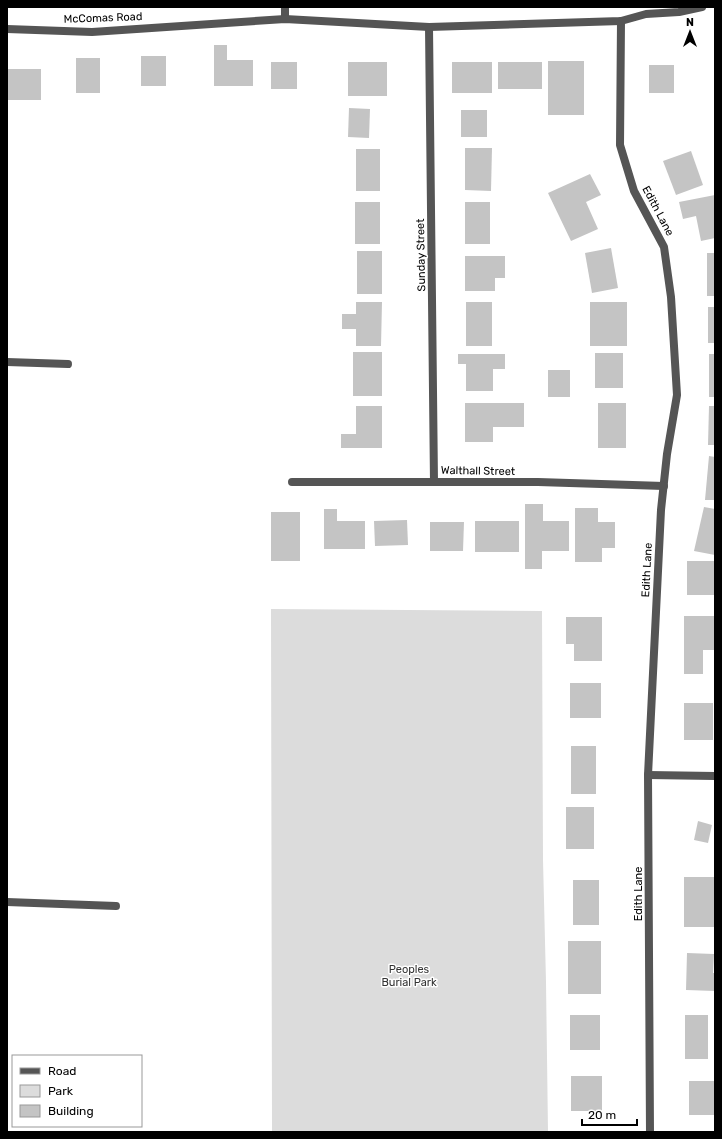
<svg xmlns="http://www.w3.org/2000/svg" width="722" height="1139" viewBox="0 0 722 1139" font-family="Rubik,sans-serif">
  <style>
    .green { fill: #dcdcdc }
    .building { fill: #c4c4c4 }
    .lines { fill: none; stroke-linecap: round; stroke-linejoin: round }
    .lane { stroke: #555; stroke-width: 8 }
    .street { stroke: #555; stroke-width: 8 }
    .labels { text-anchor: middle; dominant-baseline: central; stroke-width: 3; stroke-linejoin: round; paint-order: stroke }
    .street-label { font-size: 11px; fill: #000; stroke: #fff }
    .park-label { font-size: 11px; fill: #333; stroke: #fff }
  </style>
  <rect width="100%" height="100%" fill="#fff"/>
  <path class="green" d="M271,609L542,611L543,860L546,982L548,1132H272Z"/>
  <g class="building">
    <path d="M214,45H227V60H253V86H214Z"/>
    <rect x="141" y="56" width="25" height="30"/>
    <rect x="76" y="58" width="24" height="35"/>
    <rect x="548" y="61" width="36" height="54"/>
    <rect x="271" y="62" width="26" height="27"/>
    <rect x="348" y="62" width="39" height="34"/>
    <rect x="452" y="62" width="40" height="31"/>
    <rect x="498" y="62" width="44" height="27"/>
    <rect x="649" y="65" width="25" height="28"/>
    <rect x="7" y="69" width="34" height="31"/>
    <path d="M349,108L370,109L369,138L348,137Z"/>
    <rect x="461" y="110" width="26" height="27"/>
    <path d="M465,148H492L491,191L465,190Z"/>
    <rect x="356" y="149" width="24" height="42"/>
    <path d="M691,151L703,185L676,195L663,161Z"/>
    <path d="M590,174L601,195L586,202L598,229L571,241L548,193Z"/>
    <path d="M715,195V238L701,241L696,216L683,219L679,202Z"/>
    <rect x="355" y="202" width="25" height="42"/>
    <rect x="465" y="202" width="25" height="42"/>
    <path d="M611,248L618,288L592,293L585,253Z"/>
    <rect x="357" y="251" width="25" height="43"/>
    <rect x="707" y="253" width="8" height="43"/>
    <path d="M465,256H505V278H495V291H465Z"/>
    <path d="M356,302H382L381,346H356V329H342V314H356Z"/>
    <rect x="466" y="302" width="26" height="44"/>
    <rect x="590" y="302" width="37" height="44"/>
    <rect x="708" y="307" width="7" height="36"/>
    <rect x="353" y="352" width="29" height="44"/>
    <rect x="595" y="353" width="28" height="35"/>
    <path d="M458,354H505V369H493V391H466V364H458Z"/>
    <rect x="709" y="354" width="6" height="43"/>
    <rect x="548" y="370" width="22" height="27"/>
    <path d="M465,403H524V427H493V442H465Z"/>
    <rect x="598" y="403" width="28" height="45"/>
    <path d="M356,406H382V448H341V434H356Z"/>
    <path d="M709,406H715V445H708Z"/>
    <path d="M709,456L715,457V500H705Z"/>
    <path d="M525,504H543V521H569V551H542V569H525Z"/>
    <path d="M704,507L715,509V555L694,551Z"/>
    <path d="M575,508H598V522H615V548H602V562H575Z"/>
    <path d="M324,509H337V521H365V549H324Z"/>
    <rect x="271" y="512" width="29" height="49"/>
    <path d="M407,520L408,545L375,546L374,521Z"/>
    <rect x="475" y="521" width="44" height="31"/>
    <path d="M430,522H464L463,551H430Z"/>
    <rect x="687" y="561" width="28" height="34"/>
    <path d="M684,616H715V650H703V674H684Z"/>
    <path d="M566,617H602V661H574V644H566Z"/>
    <rect x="570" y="683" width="31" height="35"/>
    <rect x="684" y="703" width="29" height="37"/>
    <rect x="571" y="746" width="25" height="48"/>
    <rect x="566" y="807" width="28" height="42"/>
    <path d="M698,821L712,825L708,843L694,840Z"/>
    <rect x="684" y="877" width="31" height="50"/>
    <rect x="573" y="880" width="26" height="45"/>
    <rect x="568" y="941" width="33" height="53"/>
    <path d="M687,953L714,954L713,973H715V991L686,990Z"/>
    <rect x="570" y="1015" width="30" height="35"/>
    <rect x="685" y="1015" width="23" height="44"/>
    <rect x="571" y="1076" width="31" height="35"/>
    <rect x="689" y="1081" width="26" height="34"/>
  </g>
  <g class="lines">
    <g class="lane">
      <path d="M7,362L68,364"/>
      <path d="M7,902L116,906"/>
    </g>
    <g class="street">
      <path d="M285,19V7"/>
      <path d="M621,21L620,145L634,191L664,247L671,297L677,395L667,454L661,510L648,775L650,1132"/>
      <path d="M429,27L434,482"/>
      <path d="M7,29L92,32L285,19L429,27L621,21L646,14L679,12L702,7"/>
      <path d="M292,482H538L664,486"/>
      <path d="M648,775L715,776"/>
    </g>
  </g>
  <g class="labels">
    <g class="street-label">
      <text transform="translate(103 18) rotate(-2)">McComas Road</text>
      <text transform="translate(658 211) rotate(62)">Edith Lane</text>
      <text transform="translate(421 255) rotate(-91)">Sunday Street</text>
      <text transform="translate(478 471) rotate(1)">Walthall Street</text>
      <text transform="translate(647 570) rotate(-87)">Edith Lane</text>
      <text transform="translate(638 894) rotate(-90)">Edith Lane</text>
    </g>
    <g class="park-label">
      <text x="409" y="969">Peoples<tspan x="409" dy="13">Burial Park</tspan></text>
    </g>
  </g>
  <rect width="722" height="1139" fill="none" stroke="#000000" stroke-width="16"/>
  <rect x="12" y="1055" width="130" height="72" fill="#ffffff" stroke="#999999"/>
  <rect x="20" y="1068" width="20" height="6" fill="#555555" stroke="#999999"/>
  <text x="48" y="1075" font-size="12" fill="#000000">Road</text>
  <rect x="20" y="1085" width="20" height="12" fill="#dcdcdc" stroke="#999999"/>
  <text x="48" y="1095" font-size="12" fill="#000000">Park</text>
  <rect x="20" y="1105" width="20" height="12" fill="#c4c4c4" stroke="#999999"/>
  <text x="48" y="1115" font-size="12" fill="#000000">Building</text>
  <g transform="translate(690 32)" stroke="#ffffff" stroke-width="3" paint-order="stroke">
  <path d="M0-3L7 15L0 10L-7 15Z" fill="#000000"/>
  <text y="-6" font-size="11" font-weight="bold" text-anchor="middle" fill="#000000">N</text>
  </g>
  <path d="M582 1119v6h55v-6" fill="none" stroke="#000000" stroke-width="2"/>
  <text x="588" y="1119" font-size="12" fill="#000000" stroke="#ffffff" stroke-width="3" paint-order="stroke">20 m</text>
</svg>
